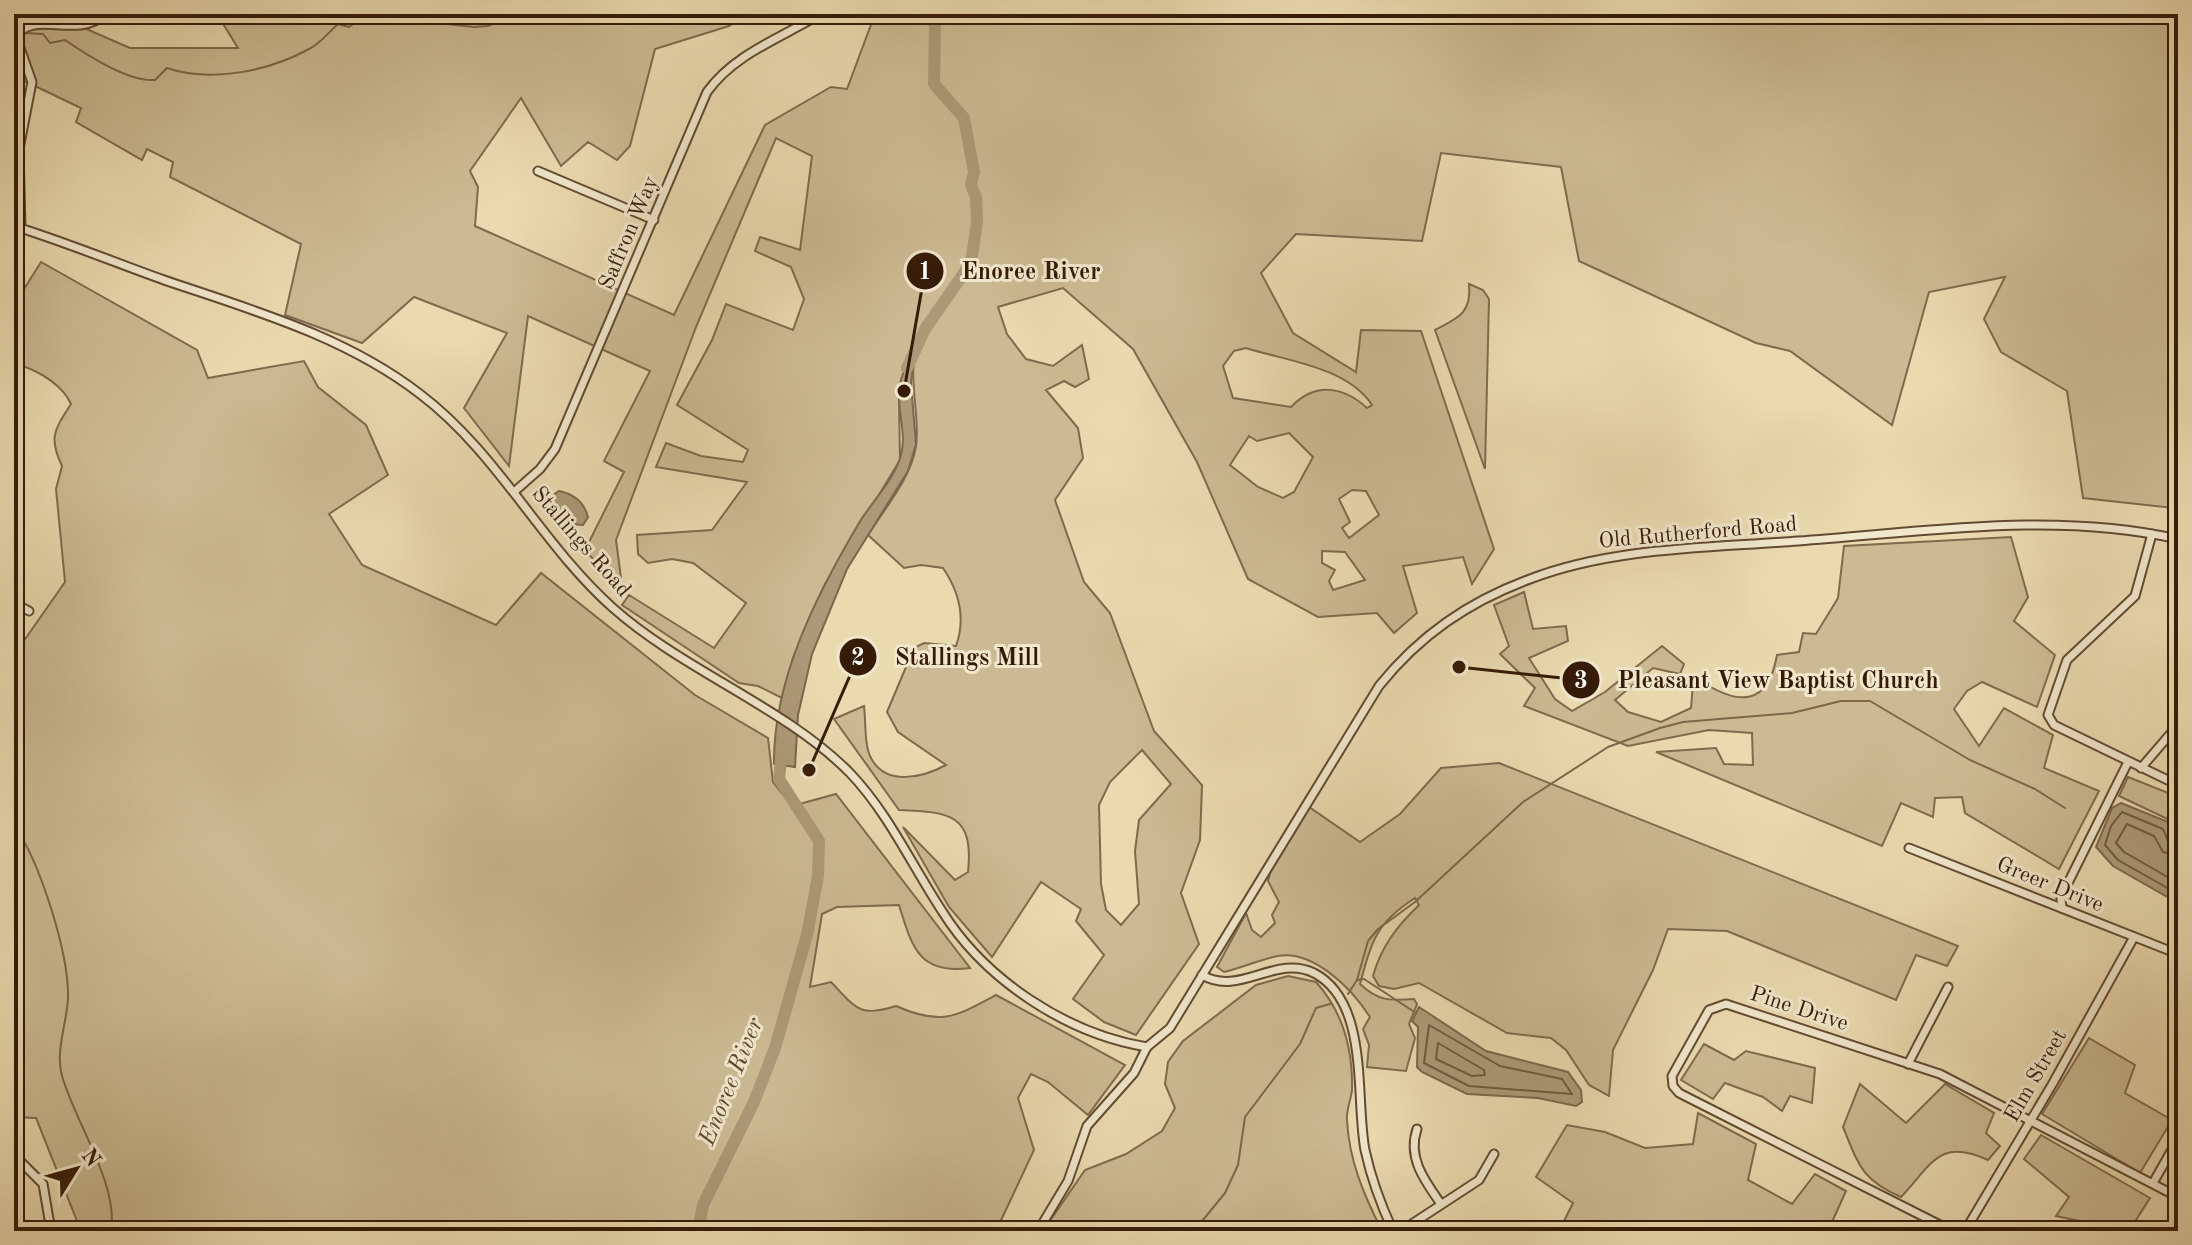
<svg xmlns="http://www.w3.org/2000/svg" width="2192" height="1245" viewBox="0 0 2192 1245" font-family="'Old Standard TT',serif">
  <style>
    .green { fill: #cbba93; stroke: #806a4e; stroke-width: 2; fill-rule: evenodd }
    .water { fill: #ac9977; stroke: #7c674b; stroke-width: 2 }
    .lines { fill: none; stroke-linecap: round; stroke-linejoin: round }
    .shore { stroke: #705a40; stroke-width: 2 }
    .stream { stroke: #7c674b; stroke-width: 2 }
    .river { stroke: #ac9977; stroke-width: 12 }
    .minor-casing { stroke: #624b32; stroke-width: 11 }
    .minor { stroke: #f1e7cc; stroke-width: 7 }
    .labels { text-anchor: middle; dominant-baseline: central; stroke-width: 6; stroke-linejoin: round; paint-order: stroke }
    .street-label { font-size: 22px; fill: #351b08; stroke: #f1e7cc }
    .water-label { font-size: 24px; font-style: italic; fill: #5f472f; stroke: #f1e7cc }
    .leader { fill: none; stroke: #351b08; stroke-width: 3 }
    .callout-dot { fill: #351b08; stroke: #f1e7cc; stroke-width: 3 }
    .mark-label { font-size: 24px; text-anchor: middle; font-weight: bold; fill: #fff }
    .callout-label { font-size: 24px; text-anchor: middle; font-weight: bold; fill: #351b08; stroke: #f1e7cc; stroke-width: 6; stroke-linejoin: round; paint-order: stroke }
  </style>
  <rect width="100%" height="100%" fill="#eadab0"/>
  <filter id="stains"><feTurbulence type="fractalNoise" baseFrequency=".0025" numOctaves="4"/><feColorMatrix values="0 0 0 0 .2 0 0 0 0 .09 0 0 0 0 .02 0 0 0 .5 -.17"/></filter>
  <radialGradient id="worn" r=".72"><stop offset=".6" stop-color="#630" stop-opacity="0"/><stop offset="1" stop-color="#630" stop-opacity=".3"/></radialGradient>
  <g class="green">
    <path d="M14,14H52L130,48H238L217,14H747L729,26L655,49L630,146L617,160L588,142L561,166L521,98L470,171L478,187L475,226L674,315L765,125L831,87L847,89L875,14H2160L2178,23V472L2173,471V508L2083,498L2067,391L2001,352L1984,319L2005,277L1929,292L1892,425L1790,351L1756,343L1579,261L1561,167L1441,153L1422,241L1296,234L1261,273L1293,333L1356,372L1361,330L1421,331L1494,549L1472,584L1463,557L1403,566L1417,613L1394,633L1377,613L1318,617L1248,579L1197,462L1133,349L1063,288L998,307L1007,334L1026,359L1053,366L1082,345L1089,379L1075,387L1064,381L1046,390L1078,428L1083,458L1055,500L1084,582L1110,613L1154,731L1202,785L1200,840L1181,893L1199,944L1136,1035L1104,1022L1073,999L1104,955L1076,921L1081,909L1041,882L992,957L949,907L903,827L955,880L968,872C974,814 950,812 899,810L834,719L864,706C866,721 864,745 871,758C886,787 924,777 946,765L898,732L887,712L914,648L924,643L956,646C966,618 960,593 943,568L921,565L904,568L868,535C885,508 911,478 916,446C920,420 910,387 914,357L899,397L900,460L824,586L793,658L782,698L758,686L739,683L622,605L629,595L714,648L746,603L693,563L672,559L648,563L638,554L637,535L712,530L747,482L656,467L666,443L701,456L743,462L748,450L677,405L712,340L726,304L793,330L804,299L791,267L755,251L760,237L800,250L812,156L776,138L696,327L616,540L621,578L614,583L585,550L624,472L604,461L650,371L528,316L509,466L464,408L507,333L414,297L362,343L285,315L301,244L170,177L173,162L147,149L142,160L76,122L81,108L14,76ZM1246,348C1287,361 1347,367 1372,405L1367,408C1343,386 1315,382 1291,407L1233,398L1223,366L1234,351ZM1289,433L1313,457L1294,492L1283,498L1258,487L1230,465L1249,436L1257,441ZM1352,490L1366,491L1379,515L1349,538L1342,528L1350,522L1339,499ZM1322,551L1345,552L1365,580L1333,590L1329,581L1335,570L1322,563ZM1142,750L1171,784L1139,820L1135,851L1139,904L1121,925L1106,910L1101,884L1099,805L1110,782Z"/>
    <path d="M41,262L197,350L208,378L304,361L318,387L366,425L388,475L329,514L362,565L496,625L541,573L695,695L768,738L773,782L792,806L836,794L970,968C919,975 912,947 899,905L837,907L822,914L810,987L831,982C856,1008 859,1018 896,1006C941,1026 955,1017 996,995L1125,1065L1088,1115L1048,1082L1031,1074L1018,1098L1034,1150L996,1231H81L36,1118L14,1117V655L65,582L56,489L62,466C48,437 55,429 71,404C63,386 42,373 23,366L14,371V305Z"/>
    <path d="M1469,284L1483,290L1489,299L1485,469L1435,330C1458,318 1472,313 1469,284Z"/>
    <path d="M2011,537L2028,597L2014,621L2055,655L2037,707L1982,682L1967,691L1954,709L1979,746L2004,708L2053,735L2044,768L2099,791L2059,869L1965,813L1962,797L1935,798L1933,817L1901,803L1882,846L1656,752L1716,748L1724,764L1753,765L1752,733L1709,730L1628,746L1524,706L1535,688L1500,654L1509,646L1494,605L1524,592L1533,629L1566,626L1568,641L1529,658L1555,699L1572,711L1605,692L1662,646L1684,664L1680,674L1653,668L1615,700L1628,712L1661,722L1691,708L1693,684L1701,681C1739,706 1768,706 1777,655L1799,652L1803,633L1816,634L1838,598L1844,546Z"/>
    <path d="M1499,763L1958,946L1947,966L1916,955L1896,1000L1727,931L1668,929L1653,970L1613,1050L1609,1096L1589,1085L1566,1050L1551,1038L1507,1033L1419,983L1394,989L1379,986L1373,976C1381,947 1397,926 1419,905L1415,898C1376,923 1372,940 1360,984C1378,1001 1390,1001 1414,999L1417,1004L1409,1024L1415,1038L1406,1071L1367,1067L1369,1045L1363,1029L1370,1017C1352,989 1311,946 1273,957C1257,961 1241,968 1224,972L1217,967L1246,913L1252,930L1261,937L1275,923L1272,915L1279,902L1268,881L1272,866L1309,807L1360,842L1400,814L1441,768Z"/>
    <path d="M2128,777L2166,792L2178,802V830L2176,823L2119,796Z"/>
    <path d="M1288,976L1316,982C1343,1012 1353,1050 1352,1090C1351,1100 1346,1110 1347,1120C1349,1161 1364,1195 1382,1231H1043L1085,1170L1126,1154L1162,1131L1175,1108L1165,1084L1168,1062L1183,1041L1256,985Z"/>
    <path d="M2089,1038L2135,1065L2125,1093L2172,1120L2140,1173L2042,1114Z"/>
    <path d="M1704,1044L1734,1060L1746,1051L1815,1068L1812,1103L1790,1096L1782,1111L1763,1097L1725,1083L1713,1099L1681,1080Z"/>
    <path d="M1860,1084L1906,1123L1945,1084L1994,1113L1986,1133L2000,1146L1988,1160C1939,1138 1933,1163 1901,1197C1862,1180 1859,1166 1843,1127Z"/>
    <path d="M1698,1113L1756,1144L1748,1180L1792,1204L1815,1174L1846,1191L1828,1231H1559L1573,1203L1536,1177L1567,1125L1605,1132L1645,1148L1693,1144Z"/>
    <path d="M2041,1135L2150,1198L2129,1231H2099L2089,1223L2056,1216L2069,1197L2024,1159Z"/>
  </g>
  <g class="water">
    <path d="M914,355L911,384L916,444L908,471L847,569L812,654L798,715L795,767L774,764C773,679 817,594 859,523C871,503 891,483 899,461C913,425 882,395 914,355Z"/>
    <path d="M559,491C574,494 584,502 588,517L583,525C567,525 551,513 552,496Z"/>
    <path d="M2121,803L2173,824L2178,847V903L2113,866L2096,847L2112,808Z"/>
    <path d="M1419,1007L1486,1051L1568,1072L1581,1090L1582,1102L1576,1106L1538,1098L1467,1094L1422,1072L1417,1067L1418,1027L1412,1021Z"/>
  </g>
  <g class="lines">
    <g class="shore">
      <path d="M2178,846L2169,843L2163,829L2122,812L2111,826L2105,845L2118,860L2178,894"/>
      <path d="M2178,856L2163,852L2154,836L2127,824L2116,843L2124,852L2178,883"/>
      <path d="M1429,1025L1500,1066L1562,1079L1572,1094L1469,1086L1424,1063Z"/>
      <path d="M1438,1043L1484,1070L1485,1075L1472,1076L1436,1059Z"/>
    </g>
    <g class="stream">
      <path d="M382,17L474,27L488,26L516,14"/>
      <path d="M14,23L15,25"/>
      <path d="M25,33L43,34L50,43L65,40C87,55 128,82 155,80L167,68C211,83 269,71 309,49C320,44 329,32 338,24L349,27L356,22L370,24"/>
      <path d="M14,825C40,862 69,953 68,998C67,1023 55,1051 62,1076C75,1122 119,1185 111,1231"/>
      <path d="M1358,980L1364,979L1416,1013"/>
      <path d="M1348,994L1357,980L1368,941L1378,929L1415,902L1523,802L1608,747L1660,728L1683,722L1792,713L1841,701H1870L1970,760L2035,789L2065,808"/>
      <path d="M1194,1231L1225,1193L1238,1165L1245,1117L1300,1044L1316,1008L1330,1004"/>
    </g>
    <g class="river">
      <path d="M907,368L925,329L971,263L977,222L976,197L971,185L974,172L964,118L934,84L935,25L929,14"/>
      <path d="M698,1231L703,1205L754,1102L775,1048L807,935L818,876L819,841L779,779L782,750"/>
    </g>
    <g class="minor-casing">
      <g id="minor">
        <path d="M538,171L654,220"/>
        <path d="M14,226C65,242 114,262 164,280C252,310 345,336 420,394C498,453 541,544 613,608C684,671 785,707 850,773C889,814 911,864 942,911C985,980 1067,1034 1147,1047L1170,1028L1379,686C1420,635 1468,602 1530,579C1614,547 1709,548 1798,541C1924,532 2054,511 2178,539"/>
        <path d="M21,228L19,149L32,82L19,45V33C37,12 79,39 105,14"/>
        <path d="M514,492L540,469L555,449L707,92C732,57 773,41 810,20"/>
        <path d="M2152,534L2135,596L2067,660L2048,715L2054,725L2178,785"/>
        <path d="M14,603L29,611"/>
        <path d="M2141,768L2178,725"/>
        <path d="M1909,848L2178,954"/>
        <path d="M2062,908L2061,899L2067,885L2128,762"/>
        <path d="M1202,975C1240,997 1275,954 1314,973C1370,1002 1355,1098 1365,1150C1371,1178 1381,1205 1393,1231"/>
        <path d="M1908,1064L1948,987"/>
        <path d="M1417,1129C1407,1158 1425,1181 1441,1204"/>
        <path d="M14,1155L43,1184L51,1231"/>
        <path d="M2153,1183L2178,1139"/>
        <path d="M1038,1231L1068,1181L1087,1126L1134,1073L1147,1047"/>
        <path d="M1401,1231L1479,1180L1494,1154"/>
        <path d="M1952,1231L1679,1093L1673,1086L1672,1076L1709,1010L1726,1004L1940,1074L2178,1197"/>
        <path d="M1965,1231L2053,1083L2134,937"/>
      </g>
    </g>
    <use href="#minor" class="minor"/>
  </g>
  <g class="labels">
    <g class="street-label">
      <text transform="translate(629 233) rotate(-67)">Saffron Way</text>
      <text transform="translate(1698 533) rotate(-5)">Old Rutherford Road</text>
      <text transform="translate(581 542) rotate(49)">Stallings Road</text>
      <text transform="translate(2050 885) rotate(22)">Greer Drive</text>
      <text transform="translate(1799 1009) rotate(18)">Pine Drive</text>
      <text transform="translate(2036 1076) rotate(-60)">Elm Street</text>
    </g>
    <g class="water-label">
      <text transform="translate(732 1082) rotate(-68)">Enoree River</text>
    </g>
  </g>
  <path class="leader" d="M904 391L925 271M809 770L858 657M1459 667L1581 680"/>
  <g class="callout-dot">
    <circle cx="904" cy="391" r="8"/>
    <circle cx="809" cy="770" r="8"/>
    <circle cx="1459" cy="667" r="8"/>
    <circle cx="925" cy="271" r="20"/>
    <circle cx="858" cy="657" r="20"/>
    <circle cx="1581" cy="680" r="20"/>
  </g>
  <g class="mark-label">
    <text x="925" y="279">1</text>
    <text x="858" y="665">2</text>
    <text x="1581" y="688">3</text>
  </g>
  <g class="callout-label">
    <text x="1031" y="279">Enoree River</text>
    <text x="967" y="665">Stallings Mill</text>
    <text x="1778" y="688">Pleasant View Baptist Church</text>
  </g>
  <rect width="2192" height="1245" fill="none" stroke="#eadab0" stroke-width="48"/>
  <rect x="16" y="16" width="2160" height="1213" fill="none" stroke="#351b08" stroke-width="4"/>
  <rect x="24" y="24" width="2144" height="1197" fill="none" stroke="#351b08" stroke-width="2"/>
  <g transform="translate(76 1169) rotate(53)" stroke="#f1e7cc" stroke-width="6" paint-order="stroke">
  <path d="M0-6L14 30L0 20L-14 30Z" fill="#351b08"/>
  <text y="-12" font-size="22" font-weight="bold" text-anchor="middle" fill="#351b08">N</text>
  </g>
  <rect width="100%" height="100%" filter="url(#stains)"/>
  <rect width="100%" height="100%" fill="url(#worn)"/>
</svg>
